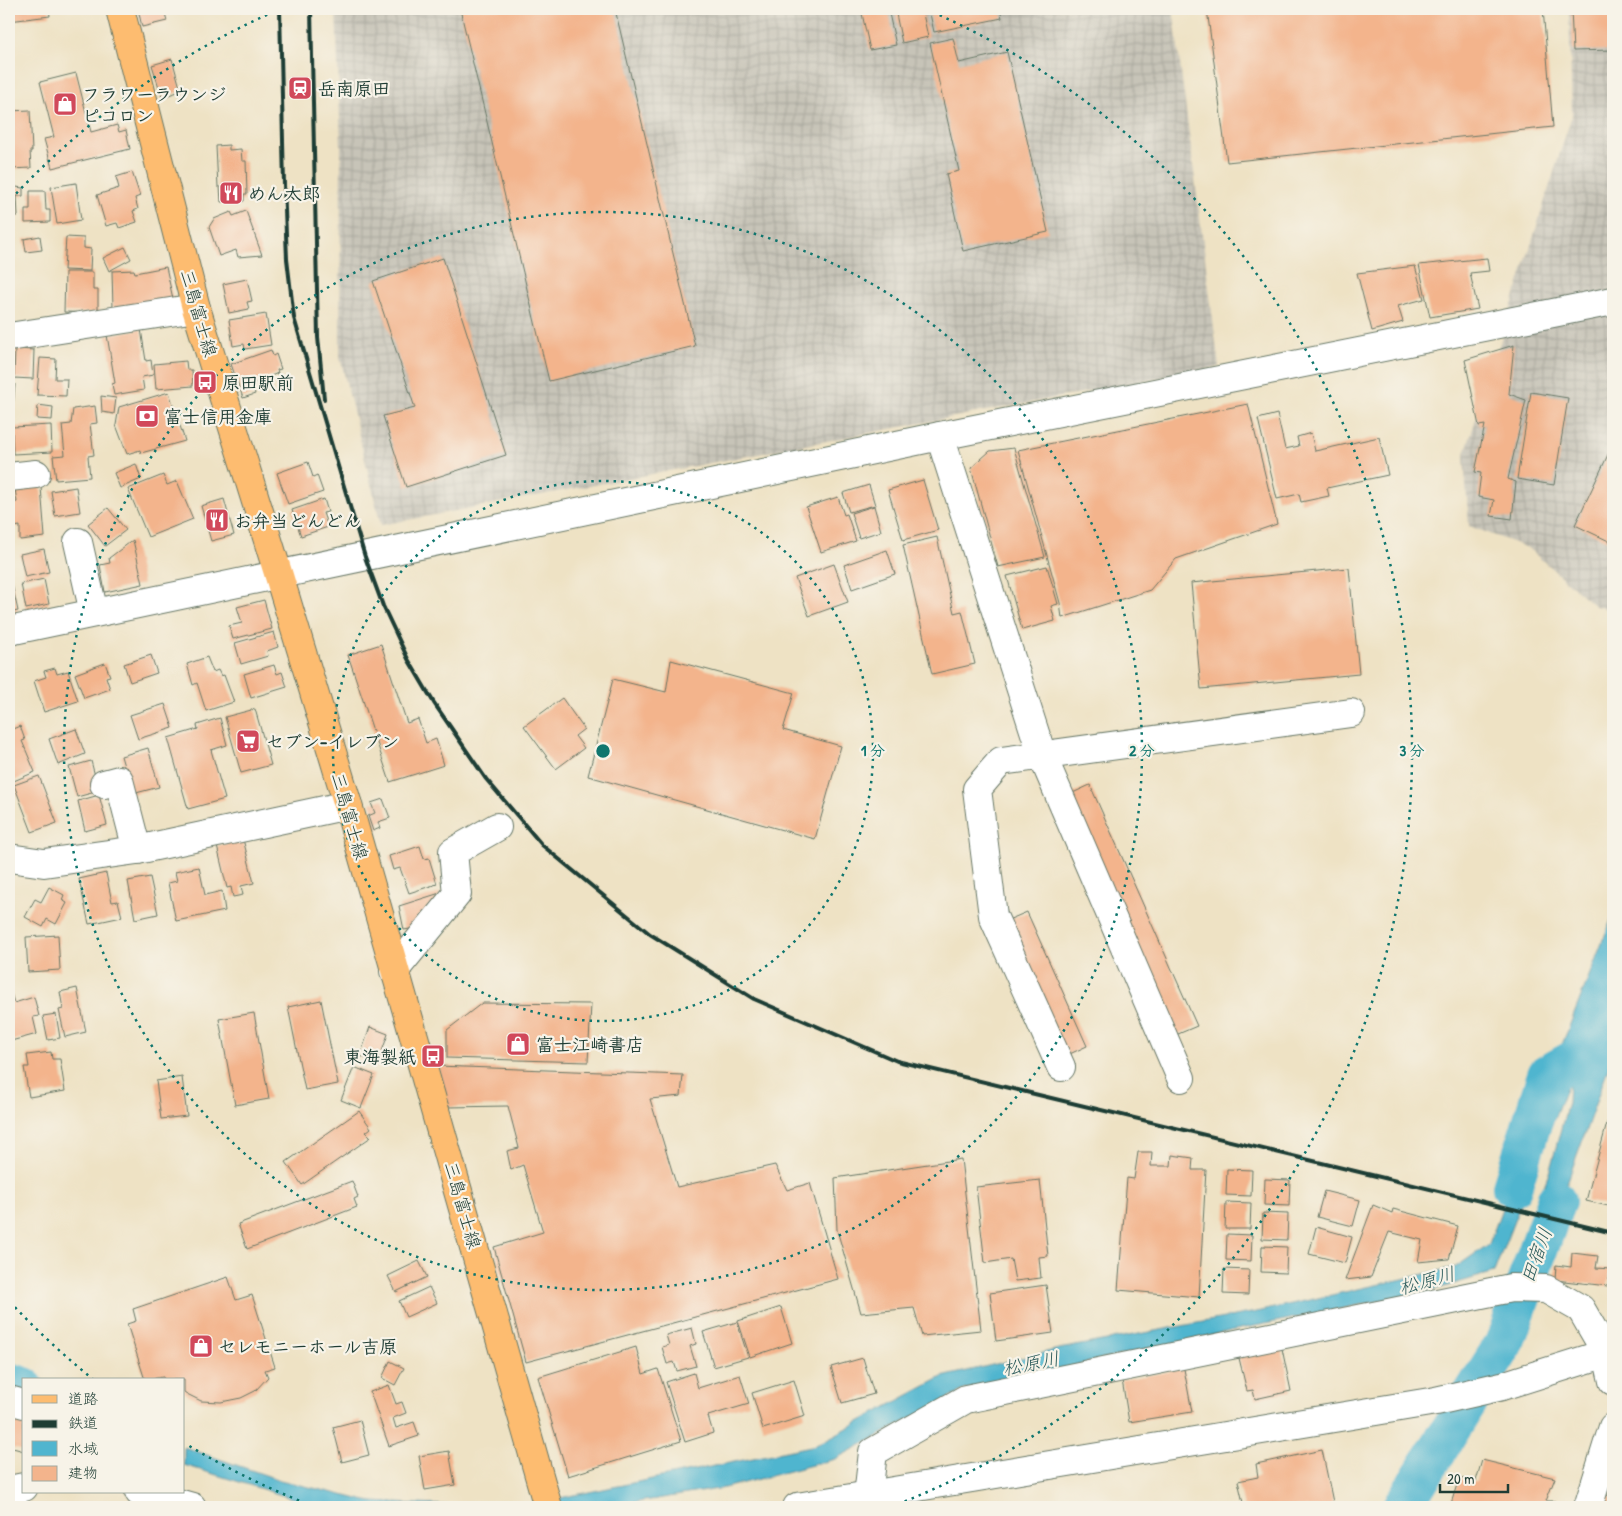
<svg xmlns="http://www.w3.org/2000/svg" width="1622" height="1516" viewBox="0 0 1622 1516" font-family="'Patrick Hand','Klee One',sans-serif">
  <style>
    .industrial { fill: url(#industrial-grid) }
    .water { fill: #50b5cf; stroke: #387982 }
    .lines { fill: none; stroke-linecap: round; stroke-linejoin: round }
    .river { stroke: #50b5cf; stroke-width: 40 }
    .building { fill: #f3b48c }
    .minor-casing { stroke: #677766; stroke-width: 30 }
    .major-casing { stroke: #677766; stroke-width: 30 }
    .minor { stroke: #fff; stroke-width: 28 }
    .major { stroke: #fdbc70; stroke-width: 28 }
    .rail { stroke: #1f3d34; stroke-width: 4 }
    .ring { fill: none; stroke: #0f766e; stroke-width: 2.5; stroke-dasharray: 2.5 5 }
    .labels { text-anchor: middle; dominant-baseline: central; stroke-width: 4.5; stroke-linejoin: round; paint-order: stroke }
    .poi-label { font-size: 18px; font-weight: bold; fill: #1f3d34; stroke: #f7f3e8; text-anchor: start }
    .street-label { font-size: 18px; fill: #1f3d34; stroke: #f7f3e8 }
    .water-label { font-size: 19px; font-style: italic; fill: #2b5b5b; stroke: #f7f3e8 }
    .centre { fill: #0f766e; stroke: #f7f3e8; stroke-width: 2.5 }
    .ring-label { font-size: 15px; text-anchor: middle; font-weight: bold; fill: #0f766e; stroke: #f7f3e8; stroke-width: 4.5; stroke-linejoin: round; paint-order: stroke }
  </style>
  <defs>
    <pattern id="industrial-grid" width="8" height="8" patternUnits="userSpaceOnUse" patternTransform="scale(1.25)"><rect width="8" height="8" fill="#c7c4b8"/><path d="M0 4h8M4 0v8" fill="none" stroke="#aaa99f"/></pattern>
  </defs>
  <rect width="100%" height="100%" fill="#f7f3e8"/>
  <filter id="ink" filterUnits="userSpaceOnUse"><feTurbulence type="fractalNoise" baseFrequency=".02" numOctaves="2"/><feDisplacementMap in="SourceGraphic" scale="10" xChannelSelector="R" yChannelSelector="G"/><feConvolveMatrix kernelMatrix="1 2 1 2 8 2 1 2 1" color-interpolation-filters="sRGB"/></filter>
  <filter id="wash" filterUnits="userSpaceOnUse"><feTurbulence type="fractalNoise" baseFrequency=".0096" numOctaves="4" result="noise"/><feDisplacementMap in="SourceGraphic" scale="20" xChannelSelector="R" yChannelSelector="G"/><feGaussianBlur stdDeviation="1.12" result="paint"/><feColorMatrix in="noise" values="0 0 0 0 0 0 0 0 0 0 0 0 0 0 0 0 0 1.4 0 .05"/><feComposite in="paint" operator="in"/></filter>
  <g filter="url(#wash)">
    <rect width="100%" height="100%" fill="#eee2c4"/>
    <g class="industrial">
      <path d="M336,9H1173L1219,367L381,525L340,357L341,146Z"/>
      <path d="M1569,9H1613V610L1595,606L1528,548L1469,526L1464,457L1572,115Z"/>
    </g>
    <g class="water">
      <path d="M1613,915V1054L1545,1245L1510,1276L1549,1173L1568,1103L1569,1081L1494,1272L1434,1290L1230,1331L964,1390L835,1459L724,1488L607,1507H321L184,1465V1447L280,1480L371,1502L462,1506L531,1504L816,1445L942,1377L1059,1349L1256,1312L1456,1267L1489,1244L1558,1055Z"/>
      <path d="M1406,1480L1421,1490L1413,1507H1390Z"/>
    </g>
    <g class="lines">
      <g class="river">
        <path d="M1512,1187L1547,1075L1591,1050"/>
        <path d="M9,1382L24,1387"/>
        <path d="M1402,1507L1504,1344L1556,1201"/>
      </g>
    </g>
    <g id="blocks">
      <g class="building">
        <path d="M9,9H49L50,16L9,21Z"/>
        <path d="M138,9H164L167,21L142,27Z"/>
        <path d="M460,9H615L695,346L549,381Z"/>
        <path d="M861,9H888L896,45L870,50Z"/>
        <path d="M895,9H922L928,37L902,43Z"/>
        <path d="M929,9H1000L1002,18L934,32Z"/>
        <path d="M1207,9H1543L1553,127L1227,162Z"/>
        <path d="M1571,9H1613V50L1573,51Z"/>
        <path d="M953,38L959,63L1007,52L1048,232L963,251L946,174L959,171L930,43Z"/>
        <path d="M172,59L181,91L162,97L152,65Z"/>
        <path d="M76,73L91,132L117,125L119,132L126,130L130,149L52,168L44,139L54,137L40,82Z"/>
        <path d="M30,110L32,151H30L31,168L10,169L9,111Z"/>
        <path d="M229,145V150L241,149L242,161H246L247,194H244V201L221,202L220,187H218L216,146Z"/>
        <path d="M132,172L140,196L135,198L138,209L133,211L137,222L119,228L117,223L106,226L97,195L119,188L116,177Z"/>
        <path d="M76,183L81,220L57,224L51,187Z"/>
        <path d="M9,186L23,188V196H17L18,216H9Z"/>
        <path d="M30,191H45L46,210H50V222L25,223V209H30Z"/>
        <path d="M246,211L262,255L238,257L236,250L219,256L209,227L214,219L231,212L233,216Z"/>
        <path d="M40,236L42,250L26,252L24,239Z"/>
        <path d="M66,237L84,238V248L91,249L90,271L64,270Z"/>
        <path d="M125,247L131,259L109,271L103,258Z"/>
        <path d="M443,258L506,455L406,487L383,416L415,408L373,281Z"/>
        <path d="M1487,258L1489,271L1470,273L1478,309L1430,317L1419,265Z"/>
        <path d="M1415,266L1424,299L1398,306L1403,322L1372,331L1357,273Z"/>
        <path d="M166,267L173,299L113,308L112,271L134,270L135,273Z"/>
        <path d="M65,272H93V290H98V313L64,312Z"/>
        <path d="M247,279L252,301L247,302L249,309L229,313L223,284Z"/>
        <path d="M266,314L271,345L245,349L244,344L233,346L229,320Z"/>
        <path d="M141,329L146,361L151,360L153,375L142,377L144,390L114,395L112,384L115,383L107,335Z"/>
        <path d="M1514,345L1509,394L1526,400L1508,479L1516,482L1512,519L1491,516L1494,500L1478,497L1481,473L1475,472L1485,425L1479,426L1465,360Z"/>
        <path d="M15,349L34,350L33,379L14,378Z"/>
        <path d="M271,350L273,356L276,354L281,369L277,370L278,373L252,384L255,394L243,398L231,364Z"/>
        <path d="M40,358L56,359L55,379H67L66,396L37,395Z"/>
        <path d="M186,361L187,370H192L193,386L156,389L154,364Z"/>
        <path d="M9,384H15L12,421H9Z"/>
        <path d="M169,392L185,441L141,453L140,450L127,454L116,425L119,407Z"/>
        <path d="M1531,392L1568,398L1554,485L1517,479Z"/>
        <path d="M101,396L116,398L114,414L102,412Z"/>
        <path d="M1248,404L1277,524L1176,559L1150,590L1062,618L1060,603L1018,450Z"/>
        <path d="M38,405L53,407L52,420L37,419Z"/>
        <path d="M95,406L97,423L90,424L94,455L88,456L90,477L56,480L53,456L65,455L62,425L71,424L73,409Z"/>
        <path d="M1277,414L1285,449L1299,446L1297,437L1311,433L1315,451L1379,437L1388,475L1327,488L1329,496L1301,502L1299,494L1277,499L1258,419Z"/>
        <path d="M51,425L52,452L13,454L12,427Z"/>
        <path d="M1613,444V543L1575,525Z"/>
        <path d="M1014,448L1045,557L998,567L971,468L990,451Z"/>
        <path d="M308,462L313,477L317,475L323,492L288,504L277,473Z"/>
        <path d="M136,464L141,479L120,488L114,473Z"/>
        <path d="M163,475L167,485L177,481L193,519L148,537L128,489Z"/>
        <path d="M923,480L938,530L903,540L888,490Z"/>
        <path d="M869,485L875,505L849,512L843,493Z"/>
        <path d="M41,487L45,537L20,540V526L14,527L12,503L17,502L15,489Z"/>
        <path d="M76,487L80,512L55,516L51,491Z"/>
        <path d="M838,497L844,515L847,514L856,541L821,552L806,507Z"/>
        <path d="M224,499L234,535L211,541L201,506Z"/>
        <path d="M324,499L328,512L323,513L328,527L301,536L292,510Z"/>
        <path d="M874,506L881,531L859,538L851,513Z"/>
        <path d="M108,508L126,530L105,546L88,524Z"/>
        <path d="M937,537L954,613L962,611L975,664L932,674L903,545Z"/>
        <path d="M133,540L143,584L105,592L100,565L110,563L109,558Z"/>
        <path d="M44,549L49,572L25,577L20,554Z"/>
        <path d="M887,550L895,574L852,589L844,565Z"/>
        <path d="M834,564L848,602L809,616L795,578Z"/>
        <path d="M1047,566L1058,604L1051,606L1055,621L1022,630L1007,576Z"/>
        <path d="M1349,568L1359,674L1201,689L1191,583Z"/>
        <path d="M44,579L49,604L26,609L21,584Z"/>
        <path d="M12,584L18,611L9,613V585Z"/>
        <path d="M264,600L272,629L233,639L229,626L242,623L237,607Z"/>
        <path d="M274,632L278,647L267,651L268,656L241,664L235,643Z"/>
        <path d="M381,644L407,723L418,719L426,743L436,739L444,765L390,782L348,655Z"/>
        <path d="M151,655L157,673L130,682L124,664Z"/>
        <path d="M207,657L213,672L218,670L221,676L224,675L234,702L206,711L197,683L193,685L187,664Z"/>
        <path d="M671,660L794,693L783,730L841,746L815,839L588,776L613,679L666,692Z"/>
        <path d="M105,663L110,676L106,677L110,689L84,698L75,674Z"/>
        <path d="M274,665L277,674L282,672L287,687L251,698L244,674Z"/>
        <path d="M55,668L57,674L68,671L78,701L44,712L34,681L46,677L44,671Z"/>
        <path d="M562,698L584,729L575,736L584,748L556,769L524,726Z"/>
        <path d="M165,704L173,728L138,739L130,715Z"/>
        <path d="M255,709L271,765L241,773L225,717Z"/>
        <path d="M220,718L227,745L211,750L225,799L188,809L168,738L198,729L197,725Z"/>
        <path d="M9,726L10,730L20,726L25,740L22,741L35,772L9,783Z"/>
        <path d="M76,729L85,754L58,765L49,739Z"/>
        <path d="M148,748L159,787L132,794L121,756Z"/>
        <path d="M91,761L99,791L77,797L69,767Z"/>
        <path d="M39,776L57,823L32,832L14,785Z"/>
        <path d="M1090,785L1197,1026L1171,1037L1064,797Z"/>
        <path d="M99,795L107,825L85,831L78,801Z"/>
        <path d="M383,799L390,818L378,822L380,828L373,831L368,816L375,813L371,803Z"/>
        <path d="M243,839L254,883L241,886L243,895L233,897L231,887L227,888L217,846Z"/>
        <path d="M420,846L424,859L429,858L437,884L409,893L400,868L393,870L389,856Z"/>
        <path d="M199,867L205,895L222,891L225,911L176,921L168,883L177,881L175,872Z"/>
        <path d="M106,873L112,902L118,901L122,917L89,924L79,879Z"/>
        <path d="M150,877L158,914L135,919L128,881Z"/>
        <path d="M49,887L64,895L62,900L67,903L56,924L47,919L43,927L25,917L35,899L41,902Z"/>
        <path d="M440,893L436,910L421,927L404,930L399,906Z"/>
        <path d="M1027,912L1087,1046L1061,1058L1001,923Z"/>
        <path d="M58,935L60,970L28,972L26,937Z"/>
        <path d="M77,988L86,1032L65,1037L59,1010L63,1009L60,992Z"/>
        <path d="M9,993H11L14,1003L34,997L39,1016L33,1017L37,1034L11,1041L9,1033Z"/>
        <path d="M321,1000L338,1084L305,1090L288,1007Z"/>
        <path d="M482,1003L591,1004L588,1062L447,1058V1030Z"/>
        <path d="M254,1013L269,1099L235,1105L219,1019Z"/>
        <path d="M56,1014L60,1038L48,1040L43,1016Z"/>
        <path d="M370,1027L388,1034L378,1063L360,1056Z"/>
        <path d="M51,1052L52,1059H60L65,1091L29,1097L24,1067H29L27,1055Z"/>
        <path d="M437,1066L683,1075L681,1096L650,1099L677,1187L775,1165L787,1190L810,1183L838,1279L526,1362L494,1247L543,1232L523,1165L511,1170L507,1151L519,1148L508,1106L448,1107Z"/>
        <path d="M354,1067L374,1075L361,1108L341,1100Z"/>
        <path d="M182,1077L187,1116L161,1119L156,1081Z"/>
        <path d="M1613,1101V1207L1586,1201Z"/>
        <path d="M359,1111L371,1128L366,1132L371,1137L302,1185L286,1162Z"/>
        <path d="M1138,1152H1152L1151,1166H1171L1172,1155L1193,1158L1192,1170H1206L1199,1297L1118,1290L1127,1178L1134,1179Z"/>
        <path d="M961,1159L981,1330L922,1336L914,1308L861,1313L837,1230L835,1178Z"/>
        <path d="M1227,1169L1252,1170L1251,1196L1226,1195Z"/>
        <path d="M1265,1179L1290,1180L1289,1206L1264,1205Z"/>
        <path d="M1040,1180L1048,1256L1039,1257L1041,1278L1015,1281L1011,1259L985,1263L976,1187Z"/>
        <path d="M352,1181L358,1197L354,1199L357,1207L247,1249L238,1224Z"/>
        <path d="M1324,1191L1360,1200L1353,1226L1317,1217Z"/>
        <path d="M1226,1202L1251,1203L1250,1229H1225Z"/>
        <path d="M1373,1205L1392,1213L1393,1209L1458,1226L1449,1259L1418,1262L1422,1240L1389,1232L1371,1277L1345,1280Z"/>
        <path d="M1263,1213L1288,1214L1287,1240L1262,1239Z"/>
        <path d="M1316,1227L1352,1237L1345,1263L1309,1254Z"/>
        <path d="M1227,1234L1252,1235L1251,1261L1226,1260Z"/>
        <path d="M1262,1246L1287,1247L1286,1273L1261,1272Z"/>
        <path d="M1572,1253L1598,1256L1596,1268L1610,1269L1608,1286L1555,1280L1556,1265L1571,1267Z"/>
        <path d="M419,1261L427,1277L396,1292L388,1276Z"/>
        <path d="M1224,1269L1249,1270L1248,1295L1223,1294Z"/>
        <path d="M228,1277L236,1300L252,1295L275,1367L265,1370L268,1377L255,1391L241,1398L221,1402L201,1401L187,1394L184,1392V1380H164L163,1377L145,1380L127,1324L136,1321L133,1309Z"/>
        <path d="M1046,1285L1053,1333L996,1341L990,1293Z"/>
        <path d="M429,1287L437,1303L406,1317L399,1301Z"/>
        <path d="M781,1307L792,1343L750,1357L738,1321Z"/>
        <path d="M737,1322L748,1357L714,1367L703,1332Z"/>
        <path d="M692,1328L696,1344L690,1346L696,1366L677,1371L674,1362L667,1364L662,1347L669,1345L666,1335Z"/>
        <path d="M1281,1344L1291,1391L1255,1399L1253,1390L1247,1391L1238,1354Z"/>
        <path d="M636,1347L643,1374L658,1369L681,1441L568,1476L538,1377Z"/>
        <path d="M863,1358L874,1394L842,1403L831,1367Z"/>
        <path d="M390,1361L404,1368L395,1385L382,1378Z"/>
        <path d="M1184,1369L1192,1412L1129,1422L1122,1380Z"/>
        <path d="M694,1373L698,1388L740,1375L749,1404L708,1416L713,1433L685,1442L666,1382Z"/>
        <path d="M794,1380L805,1416L763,1429L752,1393Z"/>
        <path d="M389,1385L396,1404L402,1402L406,1413L393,1418L396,1428L414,1422L419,1436L389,1446L370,1392Z"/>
        <path d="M9,1413L24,1417V1451L9,1447Z"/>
        <path d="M360,1420L369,1455L342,1462L333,1427Z"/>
        <path d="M1322,1450L1334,1507H1244L1238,1481L1258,1477L1256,1464Z"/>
        <path d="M449,1451L455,1485L425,1490L419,1456Z"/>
        <path d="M1482,1460L1555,1478L1546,1501H1555L1553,1507H1450L1459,1478L1476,1481Z"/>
        <path d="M1604,1494L1613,1497V1507H1601Z"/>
      </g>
    </g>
  </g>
  <g filter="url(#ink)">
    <use href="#blocks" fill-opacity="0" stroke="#677766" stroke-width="1"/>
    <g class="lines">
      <g class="minor-casing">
        <g id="minor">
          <path d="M9,337L196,308"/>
          <path d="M940,436L1042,755L1181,1078"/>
          <path d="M9,477L36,474"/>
          <path d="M78,542L94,613"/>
          <path d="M9,631L940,436L1613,301"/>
          <path d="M104,784L119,780L137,850"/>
          <path d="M9,858L44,863L137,850L348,805"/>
          <path d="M394,971L457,894L453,852L497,827"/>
          <path d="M1061,1067L993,916L977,789L1001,761L1351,713"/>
          <path d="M9,1400L24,1404"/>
          <path d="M9,1490L24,1487"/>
          <path d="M139,1492L192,1507"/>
          <path d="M868,1496L873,1452L966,1399L1511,1288L1546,1289L1581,1309L1607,1354L1613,1381"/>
          <path d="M797,1507L1436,1401L1502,1386L1613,1351"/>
          <path d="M1588,1507L1613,1427"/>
        </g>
      </g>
      <g class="major-casing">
        <path id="major" d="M120,9L196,308L279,576L348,805L548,1507"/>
      </g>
      <use href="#minor" class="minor"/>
      <use href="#major" class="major"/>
      <g class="rail">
        <path d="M280,9L284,185L287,259L294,318L365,557L383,606L408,659L434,703L486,779L542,845L650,934L754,999L897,1061L1613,1233"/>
        <path d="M311,9L318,337L324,399"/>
      </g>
    </g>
  </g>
  <g class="ring">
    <circle cx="603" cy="751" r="270"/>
    <circle cx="603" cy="751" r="539"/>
    <path d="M313 1506A809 809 0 0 1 186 1444M94 1380A809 809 0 0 1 11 1303M11 199A809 809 0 0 1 280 9M926 9A809 809 0 0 1 893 1506"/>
  </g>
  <defs>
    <g id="station-square" transform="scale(1.25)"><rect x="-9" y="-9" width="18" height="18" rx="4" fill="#d1495b" stroke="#f7f3e8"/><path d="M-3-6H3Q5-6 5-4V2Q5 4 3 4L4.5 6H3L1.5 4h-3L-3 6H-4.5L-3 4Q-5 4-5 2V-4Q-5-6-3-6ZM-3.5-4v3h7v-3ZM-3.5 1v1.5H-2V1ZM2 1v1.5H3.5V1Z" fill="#fff"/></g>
    <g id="shop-square" transform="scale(1.25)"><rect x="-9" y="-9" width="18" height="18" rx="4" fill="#d1495b" stroke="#f7f3e8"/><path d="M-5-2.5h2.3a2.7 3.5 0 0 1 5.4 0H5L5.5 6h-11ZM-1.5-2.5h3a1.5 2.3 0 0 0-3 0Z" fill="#fff"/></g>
    <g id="restaurant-square" transform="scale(1.25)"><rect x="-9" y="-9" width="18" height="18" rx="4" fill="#d1495b" stroke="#f7f3e8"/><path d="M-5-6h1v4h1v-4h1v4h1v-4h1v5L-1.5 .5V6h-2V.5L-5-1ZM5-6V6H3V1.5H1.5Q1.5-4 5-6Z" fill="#fff"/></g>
    <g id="bus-square" transform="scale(1.25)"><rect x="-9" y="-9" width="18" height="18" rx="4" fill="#d1495b" stroke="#f7f3e8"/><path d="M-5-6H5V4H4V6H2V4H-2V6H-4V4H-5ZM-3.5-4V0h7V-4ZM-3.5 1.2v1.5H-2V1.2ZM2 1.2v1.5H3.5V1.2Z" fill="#fff"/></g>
    <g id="bank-square" transform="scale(1.25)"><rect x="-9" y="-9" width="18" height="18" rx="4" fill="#d1495b" stroke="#f7f3e8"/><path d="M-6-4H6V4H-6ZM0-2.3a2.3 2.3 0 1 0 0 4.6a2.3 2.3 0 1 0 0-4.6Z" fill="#fff"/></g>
    <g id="supermarket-square" transform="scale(1.25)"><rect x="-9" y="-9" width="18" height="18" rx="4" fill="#d1495b" stroke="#f7f3e8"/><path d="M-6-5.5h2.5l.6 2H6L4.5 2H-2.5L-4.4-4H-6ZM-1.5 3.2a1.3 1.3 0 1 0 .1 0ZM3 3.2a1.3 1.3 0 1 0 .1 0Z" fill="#fff"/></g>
  </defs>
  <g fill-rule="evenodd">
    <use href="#station-square" x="300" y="88"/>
    <use href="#shop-square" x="65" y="104"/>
    <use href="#restaurant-square" x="231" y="193"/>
    <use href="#bus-square" x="205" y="382"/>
    <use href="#bank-square" x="147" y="416"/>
    <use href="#restaurant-square" x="217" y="520"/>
    <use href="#supermarket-square" x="248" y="741"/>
    <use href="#shop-square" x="518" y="1044"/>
    <use href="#bus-square" x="433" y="1056"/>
    <use href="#shop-square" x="201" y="1346"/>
  </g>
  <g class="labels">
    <g class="poi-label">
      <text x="318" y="88">岳南原田</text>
      <text x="82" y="94">フラワーラウンジ<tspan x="82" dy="21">ピコロン</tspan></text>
      <text x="248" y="193">めん太郎</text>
      <text x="222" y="382">原田駅前</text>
      <text x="164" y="416">富士信用金庫</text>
      <text x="234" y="520">お弁当どんどん</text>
      <text x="266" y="741">セブン-イレブン</text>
      <text x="536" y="1044">富士江崎書店</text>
      <text x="416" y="1056" text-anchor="end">東海製紙</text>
      <text x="218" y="1346">セレモニーホール吉原</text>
    </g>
    <g class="street-label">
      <text transform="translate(199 313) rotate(74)">三島富士線</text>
      <text transform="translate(350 816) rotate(74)">三島富士線</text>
      <text transform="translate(463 1205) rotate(74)">三島富士線</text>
    </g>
    <g class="water-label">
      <text transform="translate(1536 1255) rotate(-70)">田宿川</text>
      <text transform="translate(1427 1280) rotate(-15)">松原川</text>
      <text transform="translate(1031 1363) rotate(-11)">松原川</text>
    </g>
  </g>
  <circle cx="603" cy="751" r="8" class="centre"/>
  <g class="ring-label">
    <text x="873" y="756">1 分</text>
    <text x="1142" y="756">2 分</text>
    <text x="1412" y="756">3 分</text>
  </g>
  <rect width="1622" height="1516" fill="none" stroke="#f7f3e8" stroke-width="30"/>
  <rect x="22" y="1378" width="162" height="115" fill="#f7f3e8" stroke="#a1aaa0"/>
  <rect x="32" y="1395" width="25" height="8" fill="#fdbc70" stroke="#a1aaa0"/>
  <text x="68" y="1404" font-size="15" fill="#1f3d34">道路</text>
  <rect x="32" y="1420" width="25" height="8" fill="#1f3d34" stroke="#a1aaa0"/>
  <text x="68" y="1428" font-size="15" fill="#1f3d34">鉄道</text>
  <rect x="32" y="1441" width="25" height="15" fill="#50b5cf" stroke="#a1aaa0"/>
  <text x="68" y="1454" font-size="15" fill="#1f3d34">水域</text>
  <rect x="32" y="1466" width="25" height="15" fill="#f3b48c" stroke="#a1aaa0"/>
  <text x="68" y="1478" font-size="15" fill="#1f3d34">建物</text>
  <path d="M1440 1484v8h68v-8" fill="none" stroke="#1f3d34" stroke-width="2.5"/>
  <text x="1447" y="1484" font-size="15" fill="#1f3d34" stroke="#f7f3e8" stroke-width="4" paint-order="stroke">20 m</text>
</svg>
